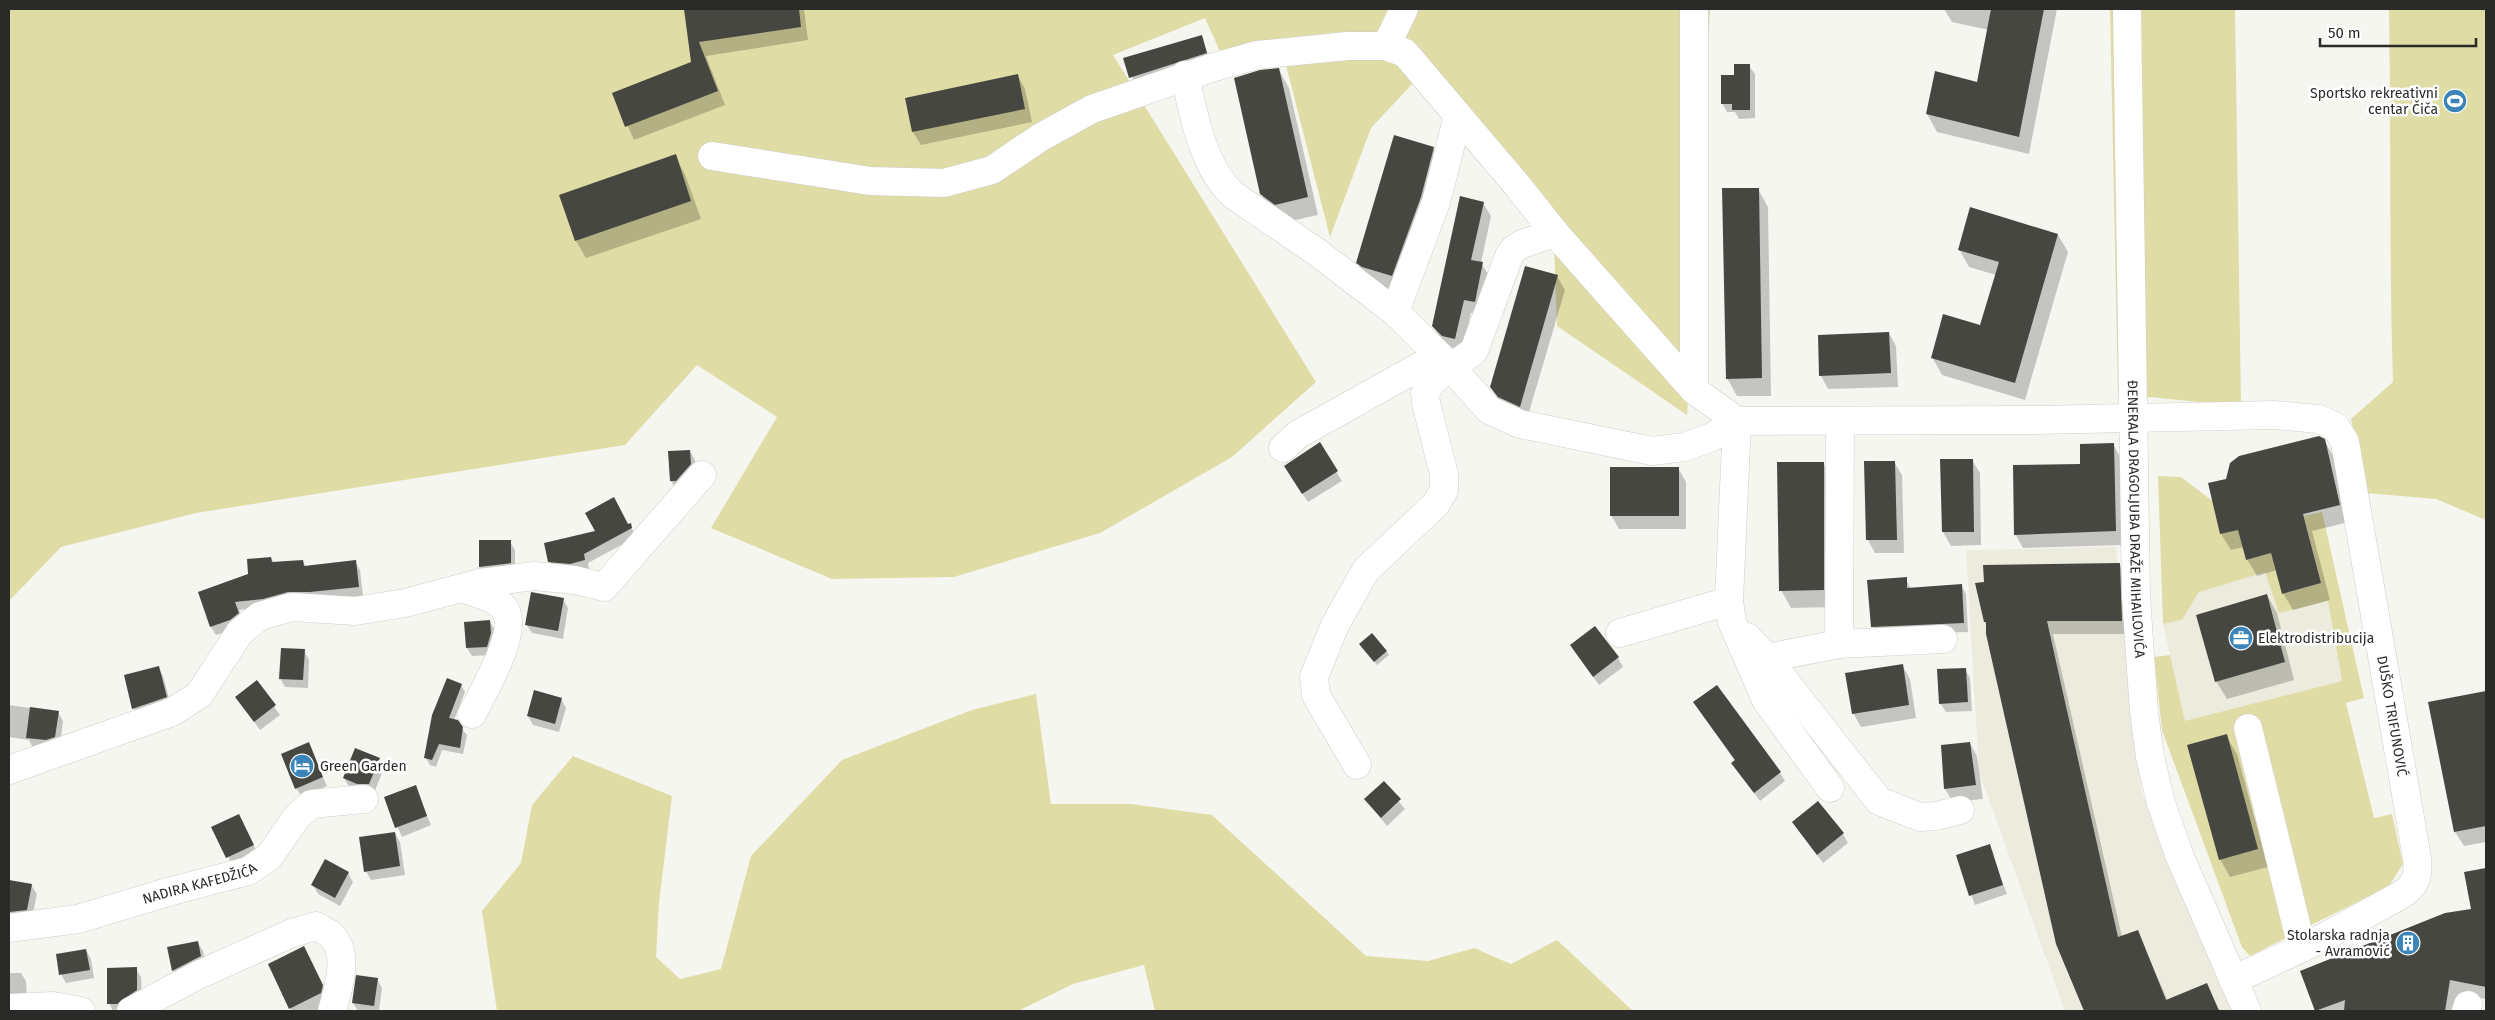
<svg xmlns="http://www.w3.org/2000/svg" width="2495" height="1020" viewBox="0 0 2495 1020" font-family="'Fira Sans',sans-serif">
  <style>
    .built { fill: #ecebde }
    .green { fill: #e0dca6 }
    .shadow { fill: #0003 }
    .building { fill: #474742 }
    .lines { fill: none; stroke-linecap: round; stroke-linejoin: round }
    .minor-casing { stroke: #cecec8; stroke-width: 29 }
    .minor { stroke: #fff; stroke-width: 28 }
    .labels { text-anchor: middle; dominant-baseline: central; stroke-width: 5; stroke-linejoin: round; paint-order: stroke }
    .poi-label { font-size: 14px; fill: #2a2a28; stroke: #fff; text-anchor: end }
    .street-label { font-size: 14px; fill: #2a2a28; stroke: #fff }
  </style>
  <rect width="100%" height="100%" fill="#f6f6f1"/>
  <g class="built">
    <path d="M2116,547L2142,793L2235,1011H2065L1979,772L1966,550Z"/>
    <path d="M2265,571L2328,601L2342,681L2260,702L2250,956L2242,947L2162,730L2185,721L2163,624L2182,620L2199,592Z"/>
  </g>
  <g class="green">
    <path d="M9,9H1710L1687,415L1557,326L1553,219L1428,67L1371,128L1330,237L1280,42L1222,56L1205,18L1113,55L1316,382L1232,457L1100,533L954,577L832,579L711,528L777,417L697,365L625,445L196,513L61,547L9,601Z"/>
    <path d="M2110,9H2235L2241,406L2118,394Z"/>
    <path d="M2389,9H2486V520L2436,499L2366,493L2351,419L2393,382C2389,258 2391,133 2389,9Z"/>
    <path d="M2158,476L2181,477L2235,518L2246,560L2271,553L2282,594L2321,583L2304,516L2322,512L2364,698L2346,703L2374,818L2392,814L2403,864L2389,886L2250,956L2242,947L2162,730L2154,657L2170,655L2185,721L2342,681L2328,601L2279,613L2265,572L2199,592L2182,620L2163,624Z"/>
    <path d="M1036,694L1051,804H1131L1212,815L1366,956L1428,961L1474,948L1511,964L1557,940L1633,1011H1155L1144,965L1073,984L1018,1011H497L482,911L521,863L532,805L573,756L672,796L659,903L656,957L680,979L721,969L751,856L842,760L972,710Z"/>
  </g>
  <g class="shadow">
    <path d="M685,9H804L808,40L706,56L725,105L634,140L613,93L693,62Z"/>
    <path d="M1944,9H2057L2029,154L1937,132L1927,114L1978,83L1989,30L1952,22Z"/>
    <path d="M1201,37L1211,62L1136,87L1125,59Z"/>
    <path d="M1749,66L1755,74V118L1739,119L1735,112H1727L1722,103L1735,76Z"/>
    <path d="M1279,70L1289,88L1318,215L1286,222L1272,212L1261,194Z"/>
    <path d="M1018,76L1025,89L1032,122L921,145L913,132Z"/>
    <path d="M1433,148L1444,166L1402,293L1374,285L1368,281L1358,263Z"/>
    <path d="M675,156L685,174L701,219L586,258L576,241Z"/>
    <path d="M1758,189L1768,207L1771,396H1737L1727,378Z"/>
    <path d="M1483,203L1491,216L1481,263L1490,277L1482,315L1471,313L1462,352L1451,350L1441,340L1433,326Z"/>
    <path d="M2058,235L2068,252L2025,400L1942,375L1932,357L1981,327L1996,275L1969,267L1959,249Z"/>
    <path d="M1557,276L1565,290L1527,419L1499,401L1491,387Z"/>
    <path d="M1889,333L1896,346L1898,387L1828,389L1821,376Z"/>
    <path d="M2324,440L2334,457L2349,522L2312,531L2330,600L2293,610L2283,593L2277,570L2257,576L2247,559L2244,547L2231,550L2221,534L2227,480Z"/>
    <path d="M1319,444L1342,481L1308,502L1290,475Z"/>
    <path d="M2113,444L2121,458L2123,545L2023,548L2015,534L2081,465Z"/>
    <path d="M690,451L695,460L696,473L676,490L671,481Z"/>
    <path d="M1972,460L1980,473L1981,545L1951,546L1943,532L1941,461Z"/>
    <path d="M1894,462L1902,475L1904,553H1875L1868,540Z"/>
    <path d="M1823,463L1834,481L1833,607L1791,608L1781,590Z"/>
    <path d="M1678,468L1686,482V529H1619L1611,515Z"/>
    <path d="M630,525L636,537L588,563L589,569L575,572L555,570L549,561L597,532Z"/>
    <path d="M480,541L510,542L515,550V572L485,576L480,567Z"/>
    <path d="M271,558L274,563L303,561L306,567L355,562L360,570L363,596L239,610L243,622L235,629L216,635L211,627L249,575Z"/>
    <path d="M2119,564L2127,578L2129,634H2053L2122,937L2137,931L2168,1001L2207,985L2220,1011H2085L2058,944L1985,621Z"/>
    <path d="M1906,579L1911,589L1961,585L1966,594L1968,632L1877,635L1872,626Z"/>
    <path d="M2267,595L2277,613L2294,680L2227,699L2216,681Z"/>
    <path d="M563,599L568,608L563,639L532,633L526,624Z"/>
    <path d="M490,622L495,630L492,655L472,656L467,648Z"/>
    <path d="M1360,644L1386,651L1389,655L1377,665Z"/>
    <path d="M1571,646L1618,658L1623,667L1599,685Z"/>
    <path d="M304,651L309,660L308,688L285,687L280,678Z"/>
    <path d="M1902,665L1910,679L1916,718L1861,727L1853,713Z"/>
    <path d="M158,668L163,676L171,706L139,717L133,708Z"/>
    <path d="M1965,669L1970,678L1972,711L1946,712L1940,703Z"/>
    <path d="M257,682L280,715L260,730L237,697Z"/>
    <path d="M461,685L465,692L454,720L467,735L463,754L442,750L436,767L430,765L426,758Z"/>
    <path d="M2485,692L2486,842L2464,846L2455,832L2429,703Z"/>
    <path d="M561,699L566,708L559,732L533,725L528,716Z"/>
    <path d="M9,705L58,712L63,721L60,746L51,749L32,746L29,740L9,737Z"/>
    <path d="M1700,711L1780,773L1785,781L1760,801L1738,772L1735,761Z"/>
    <path d="M2226,736L2237,754L2268,867L2230,877L2220,859Z"/>
    <path d="M1970,743L1977,756L1983,799L1953,802L1945,789L1943,746Z"/>
    <path d="M308,744L327,786L302,797L296,788Z"/>
    <path d="M379,759L384,768L374,793L349,787L344,778Z"/>
    <path d="M1384,783L1405,809L1387,826L1365,799Z"/>
    <path d="M415,787L431,825L402,837L385,798Z"/>
    <path d="M1793,823L1843,834L1848,843L1823,863Z"/>
    <path d="M243,824L258,854L233,866L213,828Z"/>
    <path d="M395,833L400,842L405,875L371,880L366,871Z"/>
    <path d="M1989,846L2007,894L1975,905L1957,856Z"/>
    <path d="M2486,869V999L2458,994L2456,1011H2317L2301,971L2472,910L2466,873Z"/>
    <path d="M348,873L353,882L340,906L318,894L313,885Z"/>
    <path d="M9,881L31,885L37,894L32,918L9,922Z"/>
    <path d="M198,943L203,951L206,966L178,980L173,971L169,948Z"/>
    <path d="M86,950L91,959L94,978L66,983L61,974Z"/>
    <path d="M311,961L330,1000L319,1011H292L290,1008Z"/>
    <path d="M136,969L141,977L142,999L124,1011H113L109,1003Z"/>
    <path d="M9,973H21L26,981L27,1000L9,1003Z"/>
    <path d="M377,979L382,988L379,1011H358L353,1003Z"/>
  </g>
  <g class="building">
    <path d="M684,9H799L801,27L699,42L718,91L625,127L612,93L691,62Z"/>
    <path d="M1991,9H2044L2019,137L1926,114L1935,71L1977,82Z"/>
    <path d="M1202,35L1207,53L1129,78L1123,58Z"/>
    <path d="M1734,64H1750V110H1732V104H1721V75H1734Z"/>
    <path d="M1279,68L1308,197L1275,205L1260,194L1234,78L1260,70Z"/>
    <path d="M1018,74L1025,109L912,132L905,98Z"/>
    <path d="M1394,135L1434,147L1421,197L1392,276L1362,267L1356,263Z"/>
    <path d="M676,154L691,201L575,241L559,195Z"/>
    <path d="M1722,188H1759L1762,378L1726,379Z"/>
    <path d="M1460,196L1484,202L1471,260L1483,262L1475,302L1464,300L1455,339L1442,336L1432,326Z"/>
    <path d="M1970,207L2058,234L2015,383L1931,358L1943,314L1980,325L1999,262L1958,250Z"/>
    <path d="M1525,266L1558,275L1520,407L1498,397L1490,387Z"/>
    <path d="M1889,332L1891,373L1819,376L1818,335Z"/>
    <path d="M2319,436L2325,439L2340,505L2303,514L2321,583L2282,594L2271,553L2246,560L2238,530L2220,534L2208,483L2226,479L2230,463L2239,456Z"/>
    <path d="M1320,442L1338,471L1302,494L1284,466Z"/>
    <path d="M2114,443L2116,531L2014,535L2013,465L2080,464V444Z"/>
    <path d="M690,450L691,464L676,481H670L668,451Z"/>
    <path d="M1940,459H1973L1974,532H1942Z"/>
    <path d="M1864,461H1895L1897,540H1866Z"/>
    <path d="M1777,462H1824V590L1779,591Z"/>
    <rect x="1610" y="467" width="69" height="49"/>
    <path d="M614,497L628,524L631,523L632,528L584,554L585,560L570,564L548,562L544,543L595,531L585,513Z"/>
    <path d="M479,540H511V563L479,567Z"/>
    <path d="M271,557L272,562L303,560L304,566L356,560L359,587L310,592H288L263,599L235,602L239,613L230,620L210,627L198,592L248,574L247,559Z"/>
    <path d="M2120,563L2122,621H2047L2063,693L2118,937L2138,930L2166,1000L2207,983L2219,1011H2084L2056,944L1986,634V622H1984L1975,583L1984,582L1983,565Z"/>
    <path d="M1907,577V588L1962,584L1964,623L1871,627L1867,580Z"/>
    <path d="M531,592L564,598L558,631L525,625Z"/>
    <path d="M2267,594L2285,662L2215,682L2196,615Z"/>
    <path d="M490,620L491,633L487,647L466,648L464,622Z"/>
    <path d="M1595,626L1619,657L1593,677L1570,645Z"/>
    <path d="M1372,633L1387,651L1374,662L1359,644Z"/>
    <path d="M281,648L305,649L303,680L279,679Z"/>
    <path d="M1903,664L1909,705L1852,714L1845,673Z"/>
    <path d="M159,666L167,697L132,709L124,675Z"/>
    <path d="M1966,668L1968,702L1939,704L1937,669Z"/>
    <path d="M447,678L462,684L449,718L458,720L463,727L460,748L439,744L432,760L424,758L432,715Z"/>
    <path d="M257,680L276,705L254,722L235,697Z"/>
    <path d="M1717,685L1781,772L1754,793L1731,763L1735,760L1693,702Z"/>
    <path d="M534,690L562,698L555,724L527,716Z"/>
    <path d="M2486,691V826L2454,832L2428,702Z"/>
    <path d="M30,707L59,711L55,737L46,740L26,738Z"/>
    <path d="M2227,734L2258,849L2219,860L2187,745Z"/>
    <path d="M309,742L323,777L295,789L281,754Z"/>
    <path d="M1970,742L1976,785L1944,789L1941,745Z"/>
    <path d="M355,748L380,758L369,784H357L343,778Z"/>
    <path d="M1384,781L1401,799L1381,818L1364,799Z"/>
    <path d="M416,785L427,816L395,828L384,797Z"/>
    <path d="M1818,801L1844,833L1817,855L1792,822Z"/>
    <path d="M239,814L254,845L226,858L211,827Z"/>
    <path d="M395,832L400,866L364,872L359,837Z"/>
    <path d="M1990,844L2003,885L1969,896L1956,855Z"/>
    <path d="M325,859L349,872L335,898L311,885Z"/>
    <path d="M2486,868V987L2450,980L2445,1011H2344L2345,1000L2315,1011L2300,971L2445,913L2471,909L2464,872Z"/>
    <path d="M9,880L32,884L27,910L9,912Z"/>
    <path d="M198,941L201,956L172,971L167,947Z"/>
    <path d="M304,946L323,985L321,993L289,1009L268,964Z"/>
    <path d="M86,949L90,970L59,975L56,954Z"/>
    <path d="M137,967V990L117,1004H107V968Z"/>
    <path d="M356,975L378,978L374,1006L352,1003Z"/>
  </g>
  <g class="lines">
    <g class="minor-casing">
      <g id="minor">
        <path d="M1694,9V390"/>
        <path id="s1" d="M2127,9L2136,597L2144,712L2150,757L2161,803L2180,857L2247,1011"/>
        <path d="M1386,46L1404,9"/>
        <path d="M1185,75C1193,114 1203,166 1232,194L1318,253L1395,312L1450,366L1489,410L1520,424L1652,451L1685,447L1712,437L1737,421"/>
        <path id="s2" d="M712,156L870,181L944,183L992,170L1041,137L1092,109L1211,68L1257,55L1347,46H1386L1405,53L1517,185L1555,233L1694,390L1737,421L2036,420L2274,415L2319,419L2336,427L2345,442L2417,858C2419,877 2416,886 2399,896L2317,941L2233,980"/>
        <path d="M1395,312L1436,202L1458,116"/>
        <path d="M1737,421L1729,601L1732,622L1766,700L1830,788"/>
        <path d="M1283,448L1297,435L1426,363L1450,366"/>
        <path d="M461,588C475,593 493,596 503,607C522,628 483,692 472,714"/>
        <path d="M1620,633L1729,601"/>
        <path d="M1747,637L1767,658L1879,801L1920,817L1936,816L1960,810"/>
        <path d="M1839,644L1840,422"/>
        <path d="M1767,658L1839,644L1943,639"/>
        <path d="M2248,728L2302,948"/>
        <path d="M1357,765L1316,695L1314,677L1335,625L1366,570L1436,504L1444,490V474L1426,403L1425,393L1433,380L1474,351L1509,256L1514,249L1522,244L1555,233"/>
        <path d="M9,770L172,712L199,695L240,632L260,616L292,607L355,611L405,603L480,583L534,576L575,580L604,587L702,475"/>
        <path id="s3" d="M9,928L78,919L168,892L248,871L269,857L296,818L311,804L364,799"/>
        <path d="M9,1008L53,1006L81,1011"/>
        <path d="M131,1011L196,976L292,933L316,926C320,929 326,931 330,934C351,953 338,989 332,1011"/>
        <path d="M2466,1011L2468,1005"/>
      </g>
    </g>
    <use href="#minor" class="minor"/>
  </g>
  <defs>
    <g id="stadium-disc" transform="scale(1.25)"><circle r="9.5" fill="#3a84b8" stroke="#fff"/><path d="M0-5a6.5 5 0 1 0 0 10a6.5 5 0 1 0 0-10ZM-3.5-1.8h7v3.6h-7Z" fill="#fff"/></g>
    <g id="office-disc" transform="scale(1.25)"><circle r="9.5" fill="#3a84b8" stroke="#fff"/><path d="M-6-3h4V-5.5h4V-3h4V5H-6ZM-1-4.5V-3h2v-1.5ZM-6 0V1H6V0Z" fill="#fff"/></g>
    <g id="hotel-disc" transform="scale(1.25)"><circle r="9.5" fill="#3a84b8" stroke="#fff"/><path d="M-6-4.5h1.5V1H6V5H4.5V3h-9V5H-6ZM-4 0a1.8 1.8 0 1 1 3.6 0ZM.5 0V-2.5h3Q6-2.5 6 0Z" fill="#fff"/></g>
    <g id="building-disc" transform="scale(1.25)"><circle r="9.5" fill="#3a84b8" stroke="#fff"/><path d="M-4-6H4V6H1V3H-1V6H-4ZM-2.5-4.3h1.7v1.8h-1.7ZM.8-4.3h1.7v1.8H.8ZM-2.5-1h1.7V.8h-1.7ZM.8-1h1.7V.8H.8Z" fill="#fff"/></g>
  </defs>
  <g fill-rule="evenodd">
    <use href="#stadium-disc" x="2455" y="101"/>
    <use href="#office-disc" x="2241" y="638"/>
    <use href="#hotel-disc" x="302" y="766"/>
    <use href="#building-disc" x="2408" y="943"/>
  </g>
  <g class="labels">
    <g class="poi-label">
      <text x="2438" y="93">Sportsko rekreativni<tspan x="2438" dy="16">centar Čiča</tspan></text>
      <text x="2258" y="638" text-anchor="start">Elektrodistribucija</text>
      <text x="320" y="766" text-anchor="start">Green Garden</text>
      <text x="2390" y="935">Stolarska radnja<tspan x="2390" dy="16">- Avramović</tspan></text>
    </g>
    <g class="street-label">
      <text stroke="none"><textPath href="#s1" startOffset="510">ĐENERALA DRAGOLJUBA DRAŽE MIHAILOVIĆA</textPath></text>
      <text stroke="none"><textPath href="#s2" startOffset="2118">DUŠKO TRIFUNOVIĆ</textPath></text>
      <text stroke="none"><textPath href="#s3" startOffset="196">NADIRA KAFEDŽIĆA</textPath></text>
    </g>
  </g>
  <rect width="2495" height="1020" fill="none" stroke="#2a2a28" stroke-width="20"/>
  <path d="M2320 38v8h156v-8" fill="none" stroke="#2a2a28" stroke-width="2.5"/>
  <text x="2328" y="38" font-size="15" fill="#2a2a28" stroke="#ffffff" stroke-width="4" paint-order="stroke">50 m</text>
</svg>
